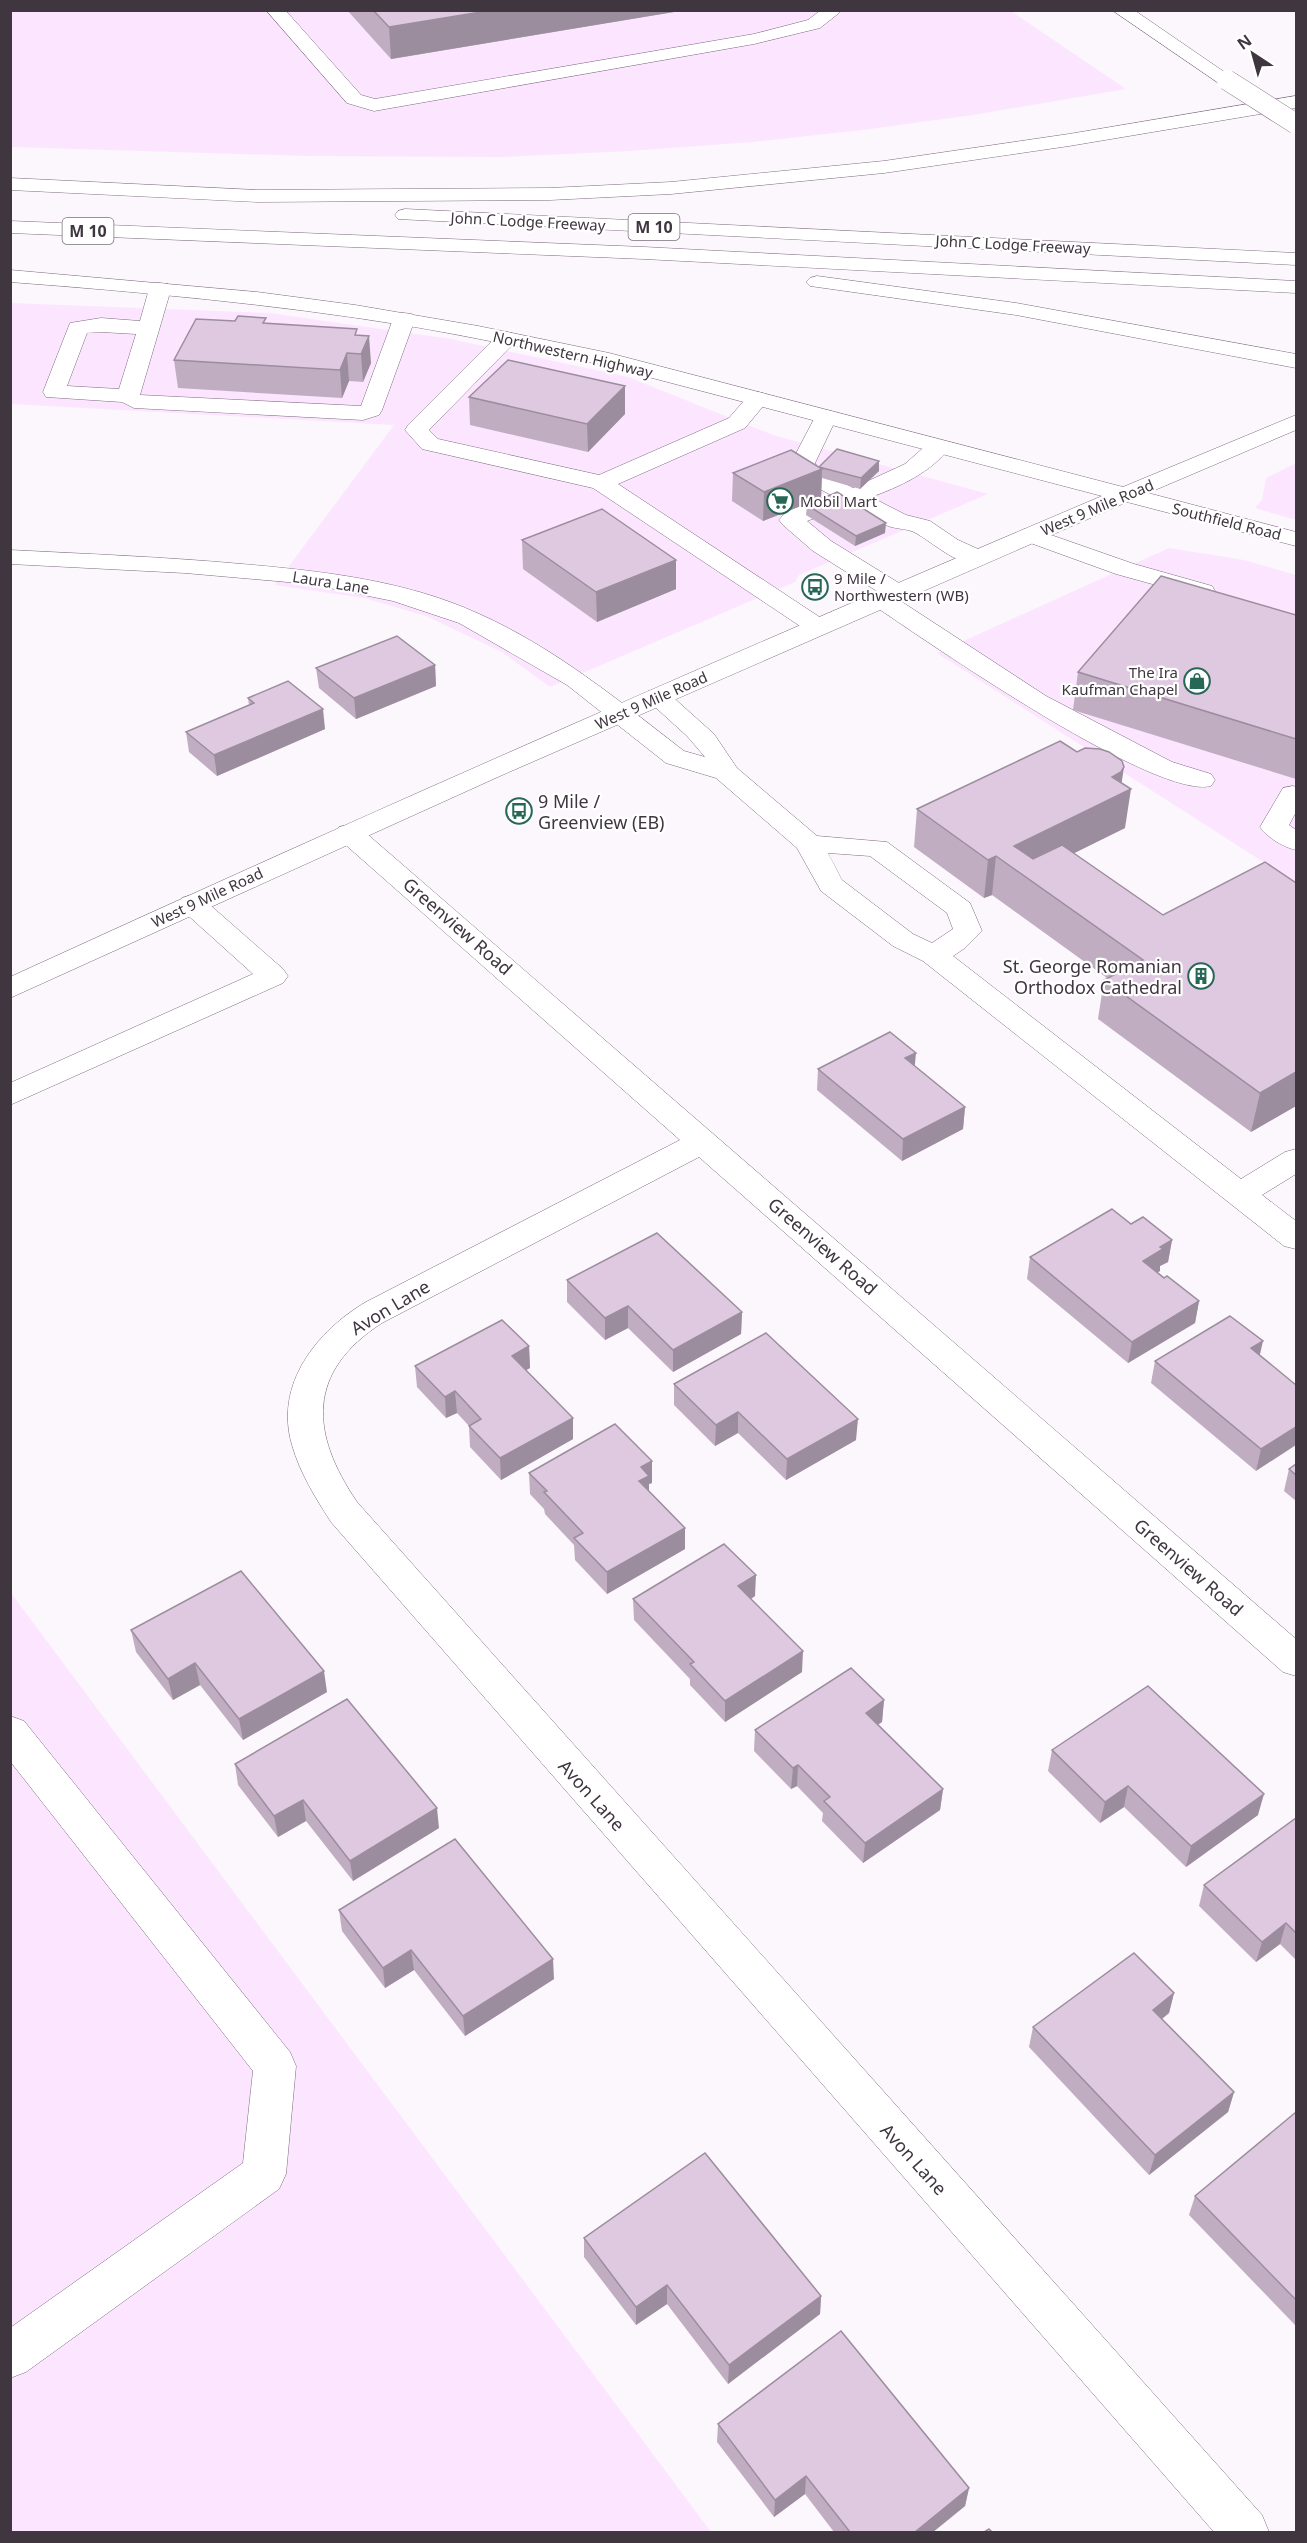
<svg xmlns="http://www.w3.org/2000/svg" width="1307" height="2543" viewBox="0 0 1307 2543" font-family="'Noto Sans',sans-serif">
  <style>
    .built { fill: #fce5fe }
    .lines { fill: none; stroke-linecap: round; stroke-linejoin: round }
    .minor-casing { stroke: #7e6a80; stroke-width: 1 }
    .major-casing { stroke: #7e6a80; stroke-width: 1 }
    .highway-casing { stroke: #7e6a80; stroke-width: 1 }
    .minor { fill: #fff; fill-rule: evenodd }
    .major { fill: #fff; fill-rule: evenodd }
    .highway { fill: #fff; fill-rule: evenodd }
    .highway-bridge-casing { stroke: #7e6a80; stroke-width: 21; stroke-linecap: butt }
    .highway-bridge { stroke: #fff; stroke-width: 20 }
    .wall { fill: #c0adc2 }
    .shaded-wall { fill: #9c8d9e }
    .building { fill: #dfc9e1; stroke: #9c8d9e; stroke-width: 1.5 }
    .labels { text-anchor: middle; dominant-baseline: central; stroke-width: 4.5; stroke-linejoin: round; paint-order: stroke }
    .far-street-label { font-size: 15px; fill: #3f3640; stroke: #fff }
    .far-poi-label { font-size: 15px; fill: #3f3640; stroke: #fff; text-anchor: start }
    .shield { fill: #fff; stroke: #797279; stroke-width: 1.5 }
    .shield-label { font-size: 16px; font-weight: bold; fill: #3f3640 }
    .poi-label { font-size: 18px; fill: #3f3640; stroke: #fff; text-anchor: start }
    .street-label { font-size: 18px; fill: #3f3640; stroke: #fff }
  </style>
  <rect width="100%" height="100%" fill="#fcf7fc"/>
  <g class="built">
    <path d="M11,11H1011L1126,89L973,115L862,130L753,142L629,151L503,157L308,156L11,147Z"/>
    <path d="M10,303L269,313L451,339L628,377L773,435L988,494L799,575L795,582L550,687L502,652L426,616L364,598L275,585L394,425L11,404Z"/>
    <path d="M1296,463V520L1255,508L1262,500L1266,478Z"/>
    <path d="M1169,548L1244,560L1296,575V883L937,653Z"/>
    <path d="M11,1593L711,2532H11Z"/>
  </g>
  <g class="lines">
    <g class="minor-casing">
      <g id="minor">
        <path d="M266,10H285L361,95L375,99L754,34L808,20L821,10H839V13L820,28L754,44L374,111L347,103Z"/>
        <path d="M160,283L168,284L171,289L140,395L361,406L393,319L396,314L404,313L412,314L415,319L382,410L379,415L363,420L134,408L122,402L46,397L43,392L70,323L101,318L140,321L149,289L152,284ZM101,332L136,334L119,389L67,386L87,333Z"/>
        <path d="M507,332L515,334L518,339L429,430L438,439L599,475L729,418L750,394L758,392L766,394L769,399L745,428L618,484L827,622L831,627L827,632L818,635L809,632L593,488L422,449L405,430L408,425L499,334Z"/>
        <path d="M826,410L834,412L837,417L815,463L819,470L853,488L905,464L930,442L938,440L946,442L950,447C932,472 899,487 871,497L906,515L930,521L958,540L987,553L990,558L987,563C960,570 936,544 914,532C908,529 899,529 891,527C877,522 863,512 849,505L807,521L831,541L907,588L910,593L907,598L899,600L1046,696L1172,762L1211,774L1215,780L1211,786C1155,800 928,642 873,605L870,600L873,595L880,593L813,551L783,525L779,520C789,505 815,501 831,495L803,480L791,463L815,417L818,412Z"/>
        <path d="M1031,528L1134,564L1212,586L1215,591L1212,596L1203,598L1116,574L1022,540L1019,535L1022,530Z"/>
        <path d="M10,550C88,554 165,557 242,564C321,571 404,580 477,613C554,647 618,700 684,751L705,757L687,736L644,697L648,691L657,689L666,691L714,734L737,768L817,836L887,842L970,903L982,931L965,948L953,956L1241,1179L1285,1152L1296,1149V1174L1262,1195L1296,1221V1249L1284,1246L923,961L893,946L821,891L797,848L716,778L666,763L567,685L459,623L393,601L310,584L185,573L10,564ZM828,853L870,856L947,913L953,929L932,943L913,934L842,880Z"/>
        <path d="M1293,786L1296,787V812L1289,825L1296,830V850C1283,847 1268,838 1260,827L1283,788Z"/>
        <path d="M349,825L359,827L1296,1639V1676L1283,1672L699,1157L382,1323C306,1372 310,1433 357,1502L1262,2515L1269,2532H1214L331,1522C315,1497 300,1473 292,1445C274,1384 317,1331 366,1302L680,1140L339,839L335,833L339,827Z"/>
        <path d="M192,895L202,898L283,969L288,976L283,983L10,1105V1083L253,974L182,910L178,904L182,898Z"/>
        <path d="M10,1716L24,1721L290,2052L296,2066L286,2174L279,2189L26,2372L10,2378V2328L243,2163L253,2071L10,1761Z"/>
      </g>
    </g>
    <g class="major-casing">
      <path id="major" d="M10,270L257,292L355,305L478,326L609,353L1123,487L1296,415V430L1148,493L1296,532V546L1127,502L500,776L10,998V977C372,811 736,651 1102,496L599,364C534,350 469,336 403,325C273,304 142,292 10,282Z"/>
    </g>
    <g class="highway-casing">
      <g id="highway">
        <path d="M1112,10H1134L1236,80L1234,84H1220Z"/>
        <path d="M1296,96V108L1069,146L884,173L671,194L550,200L258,202L10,190V178L258,190L550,188L671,182L884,161L1069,134Z"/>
        <path d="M405,209L1296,253V265L398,219L395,215L398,211Z"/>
        <path d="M10,221L644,247L1296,281V293L644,259L10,233Z"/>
        <path d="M817,276L1016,303L1296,354V368L1016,315L810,286L806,282L810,278Z"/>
      </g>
    </g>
    <use href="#minor" class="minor"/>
    <use href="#major" class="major"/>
    <use href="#highway" class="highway"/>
    <g class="highway-bridge-casing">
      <path id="highway-bridge" d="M1227,80L1296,124"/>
    </g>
    <use href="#highway-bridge" class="highway-bridge"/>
  </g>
  <g class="wall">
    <path d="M347,10H686L391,59Z"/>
    <path d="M266,323L358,335L371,363L363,382L349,381L342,398L178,388L174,360Z"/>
    <path d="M469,397L625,414L588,452L470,425Z"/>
    <path d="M879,461V471L860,489L822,478L821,498L763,521L732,501L733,473L819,467Z"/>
    <path d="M807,505L885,533L855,546L806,515Z"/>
    <path d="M522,540L676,589L597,622L523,569Z"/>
    <path d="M1296,615V779L1073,710L1078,672Z"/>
    <path d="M435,665L436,686L356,719L319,688L316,668Z"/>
    <path d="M248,698L325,729L217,776L189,752L186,732L249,705Z"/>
    <path d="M1122,783L1125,828L1074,853L1296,1106L1251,1132L1098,1019L1104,980L1107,978L992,895L984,898L914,847L917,809Z"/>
    <path d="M915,1066L965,1107L963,1129L902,1161L817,1090L818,1069Z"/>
    <path d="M1131,1224L1172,1240L1168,1262L1160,1266V1271L1157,1272L1199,1301L1195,1323L1128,1363L1027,1279L1030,1257Z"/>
    <path d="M567,1280L742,1312L741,1334L673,1372L628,1328L605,1340L567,1302Z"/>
    <path d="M529,1346L530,1368L526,1370L573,1418V1439L501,1480L470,1447L469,1426L457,1413L446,1418L417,1387L415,1366Z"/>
    <path d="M1259,1355L1296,1385L1256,1471L1151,1383L1155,1361Z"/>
    <path d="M674,1384L856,1440L786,1480L738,1433L715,1446L674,1405Z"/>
    <path d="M1296,1464V1501L1284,1491L1289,1469Z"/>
    <path d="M529,1473L652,1483L649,1484V1491L685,1528V1549L607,1594L575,1560L574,1545L545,1514L544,1509L530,1494Z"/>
    <path d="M755,1596L751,1599L802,1672L725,1722L690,1685V1679L634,1620L633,1599Z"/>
    <path d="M131,1630L327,1692L243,1740L200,1685L173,1700L136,1652Z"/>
    <path d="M884,1700L882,1722L878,1724L943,1789L940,1810L863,1863L822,1821L823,1813L797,1786L791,1789L754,1751L755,1730Z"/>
    <path d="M1052,1750L1258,1815L1186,1867L1124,1807L1100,1823L1048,1771Z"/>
    <path d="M235,1764L439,1828L353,1881L306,1821L278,1837L238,1785Z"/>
    <path d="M1296,1818V1960L1280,1944L1256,1962L1199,1906L1204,1885Z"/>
    <path d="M339,1910L554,1979L465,2036L414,1970L385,1988L342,1931Z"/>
    <path d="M1174,1993L1169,2013L1162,2019L1234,2092L1228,2112L1149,2175L1029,2047L1033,2027Z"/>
    <path d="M1296,2112V2326L1189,2215L1195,2196Z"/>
    <path d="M584,2238L821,2296L820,2314L728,2384L667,2304L636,2325L584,2257Z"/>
    <path d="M718,2424L969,2488L965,2506L933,2532H834L805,2494L774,2517L717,2442Z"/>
  </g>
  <g class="shaded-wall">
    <path d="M493,10H686L391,59L389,27Z"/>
    <path d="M369,336L371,363L363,382L361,354Z"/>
    <path d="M347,353L349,381L342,398L340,370Z"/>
    <path d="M625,386V414L588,452L587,424Z"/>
    <path d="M879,461V471L860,489L861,478Z"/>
    <path d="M822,469L821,498L763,521L764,492Z"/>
    <path d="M886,523L885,533L855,546L856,536Z"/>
    <path d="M676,560V589L597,622L596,592Z"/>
    <path d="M435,665L436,686L356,719L354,698Z"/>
    <path d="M323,709L325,729L217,776L214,755Z"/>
    <path d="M1124,767L1120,794L1131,789L1125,828L1026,877L1014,846Z"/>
    <path d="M996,856L992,895L984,898L988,860Z"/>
    <path d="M916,1053L914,1074L905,1058Z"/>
    <path d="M1296,1072V1106L1251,1132L1260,1093Z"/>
    <path d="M965,1107L963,1129L902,1161L903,1139Z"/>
    <path d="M1172,1240L1168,1262L1160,1266V1271L1140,1283L1143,1261L1160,1247Z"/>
    <path d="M1199,1301L1195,1323L1128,1363L1132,1342Z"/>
    <path d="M628,1306V1328L605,1340V1318Z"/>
    <path d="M742,1312L741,1334L673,1372V1350Z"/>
    <path d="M1263,1341L1258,1363L1251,1348Z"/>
    <path d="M529,1346L530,1368L513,1377L512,1356Z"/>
    <path d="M455,1391L457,1413L446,1418L445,1397Z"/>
    <path d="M738,1412V1433L715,1446L716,1425Z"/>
    <path d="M573,1418V1439L501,1480L500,1458Z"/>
    <path d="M858,1419L856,1440L786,1480L787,1459Z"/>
    <path d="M1296,1427V1445L1256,1471L1261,1449Z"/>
    <path d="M652,1461V1483L649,1484V1497L639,1481L641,1467Z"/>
    <path d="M685,1528V1549L607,1594V1572Z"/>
    <path d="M756,1575L755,1596L737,1608L738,1586Z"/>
    <path d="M803,1651L802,1672L725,1722V1701Z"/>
    <path d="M195,1663L200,1685L173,1700L168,1679Z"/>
    <path d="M324,1671L327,1692L243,1740L239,1719Z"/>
    <path d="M884,1700L882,1722L864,1734L866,1713Z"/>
    <path d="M798,1765L797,1786L791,1789L793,1768Z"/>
    <path d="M1128,1786L1124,1807L1100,1823L1105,1802Z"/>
    <path d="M943,1789L940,1810L863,1863L865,1843Z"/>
    <path d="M1264,1794L1258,1815L1186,1867L1191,1846Z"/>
    <path d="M303,1800L306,1821L278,1837L274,1816Z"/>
    <path d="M437,1808L439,1828L353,1881L350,1861Z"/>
    <path d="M1286,1923L1280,1944L1256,1962L1262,1942Z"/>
    <path d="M411,1950L414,1970L385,1988L383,1968Z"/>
    <path d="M553,1959L554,1979L465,2036L463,2016Z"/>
    <path d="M1174,1993L1169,2013L1148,2030L1153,2010Z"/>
    <path d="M1234,2092L1228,2112L1149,2175L1155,2155Z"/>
    <path d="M667,2285V2304L636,2325V2307Z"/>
    <path d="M821,2296L820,2314L728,2384L729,2365Z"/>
    <path d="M806,2476L805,2494L774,2517L775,2500Z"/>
    <path d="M969,2488L965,2506L933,2532H915Z"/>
  </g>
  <g class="building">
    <path d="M373,10H493L389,27Z"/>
    <path d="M238,316L266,318L263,323L357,329L355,335L369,336L361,354L347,353L340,370L174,360L196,319L235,321Z"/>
    <path d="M508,360L625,386L587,424L469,397Z"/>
    <path d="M837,449L879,461L861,478L819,467Z"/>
    <path d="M791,450L822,469L764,492L733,473Z"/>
    <path d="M837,492L886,523L856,536L807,505Z"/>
    <path d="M602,509L676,560L596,592L522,540Z"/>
    <path d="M1161,576L1296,615V739L1078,672Z"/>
    <path d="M397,636L435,665L354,698L316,668Z"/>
    <path d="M288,681L323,709L214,755L186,732L254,703L248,698Z"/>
    <path d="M1060,741L1077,752L1085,748L1100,749L1109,752L1122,761L1124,767L1121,772L1112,777L1131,789L1014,846L1033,859L1062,845L1163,915L1265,862L1296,883V1072L1260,1093L1104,980L1143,960L996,856L988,860L917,809Z"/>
    <path d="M890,1032L916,1053L905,1058L965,1107L903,1139L818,1069Z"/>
    <path d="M1112,1209L1131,1224L1143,1217L1172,1240L1160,1247L1163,1249L1143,1261L1164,1278L1167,1276L1199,1301L1132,1342L1030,1257Z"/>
    <path d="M657,1233L742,1312L673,1350L628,1306L605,1318L567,1280Z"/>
    <path d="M1230,1316L1263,1341L1251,1348L1296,1385V1427L1261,1449L1155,1361Z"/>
    <path d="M502,1320L529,1346L512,1356L573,1418L500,1458L469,1426L481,1419L455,1391L445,1397L415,1366Z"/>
    <path d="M766,1333L858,1419L787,1459L738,1412L716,1425L674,1384Z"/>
    <path d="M615,1424L652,1461L641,1467L649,1476L639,1481L685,1528L607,1572L574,1538L583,1533L544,1492L547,1491L529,1473Z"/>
    <path d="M1296,1464V1475L1289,1469Z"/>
    <path d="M724,1544L756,1575L738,1586L803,1651L725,1701L690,1664L694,1662L633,1599Z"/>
    <path d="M241,1571L324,1671L239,1719L195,1663L168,1679L131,1630Z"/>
    <path d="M851,1668L884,1700L866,1713L943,1789L865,1843L824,1801L830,1797L798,1765L793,1768L755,1730Z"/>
    <path d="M1148,1686L1264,1794L1191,1846L1128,1786L1105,1802L1052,1750Z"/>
    <path d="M347,1699L437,1808L350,1861L303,1800L274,1816L235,1764Z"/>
    <path d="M1296,1818V1933L1286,1923L1262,1942L1204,1885Z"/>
    <path d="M455,1839L553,1959L463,2016L411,1950L383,1968L339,1910Z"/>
    <path d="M1134,1953L1174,1993L1153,2010L1234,2092L1155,2155L1033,2027Z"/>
    <path d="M1296,2112V2300L1195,2196Z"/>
    <path d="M705,2153L821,2296L729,2365L667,2285L636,2307L584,2238Z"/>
    <path d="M841,2331L969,2488L915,2532H850L806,2476L775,2500L718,2424Z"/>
    <path d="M989,2529L992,2532H984Z"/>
  </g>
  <defs>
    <g id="supermarket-ring" transform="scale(1.35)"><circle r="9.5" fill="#fff" stroke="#276755" stroke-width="1.5"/><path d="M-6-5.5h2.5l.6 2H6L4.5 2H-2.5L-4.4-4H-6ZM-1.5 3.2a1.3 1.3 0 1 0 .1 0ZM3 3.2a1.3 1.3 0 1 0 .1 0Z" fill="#276755"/></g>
    <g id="bus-ring" transform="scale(1.35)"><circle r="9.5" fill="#fff" stroke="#276755" stroke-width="1.5"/><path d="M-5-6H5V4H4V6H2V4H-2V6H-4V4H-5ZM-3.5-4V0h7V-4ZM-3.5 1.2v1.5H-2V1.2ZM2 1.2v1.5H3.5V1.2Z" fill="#276755"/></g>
    <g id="shop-ring" transform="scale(1.35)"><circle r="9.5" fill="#fff" stroke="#276755" stroke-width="1.5"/><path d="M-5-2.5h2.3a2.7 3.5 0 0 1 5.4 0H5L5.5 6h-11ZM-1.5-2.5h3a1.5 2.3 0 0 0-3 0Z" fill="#276755"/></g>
    <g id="building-ring" transform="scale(1.35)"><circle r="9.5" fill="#fff" stroke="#276755" stroke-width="1.5"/><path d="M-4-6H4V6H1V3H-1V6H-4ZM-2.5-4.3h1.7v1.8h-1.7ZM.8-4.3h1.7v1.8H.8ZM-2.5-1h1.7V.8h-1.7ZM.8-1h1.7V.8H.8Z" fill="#276755"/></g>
  </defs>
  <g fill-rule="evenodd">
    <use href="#supermarket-ring" x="780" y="501"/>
    <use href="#bus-ring" x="815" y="587"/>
    <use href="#shop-ring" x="1197" y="681"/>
    <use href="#bus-ring" x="519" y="811"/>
    <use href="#building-ring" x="1201" y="976"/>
  </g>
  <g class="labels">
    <g class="far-street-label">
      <text transform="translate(528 221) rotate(3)">John C Lodge Freeway</text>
      <text transform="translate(1013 244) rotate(3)">John C Lodge Freeway</text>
      <text transform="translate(573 354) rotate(13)">Northwestern Highway</text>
      <text transform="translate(1097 507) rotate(-23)">West 9 Mile Road</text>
      <text transform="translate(1227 521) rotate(14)">Southfield Road</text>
      <text transform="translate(331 582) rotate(9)">Laura Lane</text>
      <text transform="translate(651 700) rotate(-24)">West 9 Mile Road</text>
      <text transform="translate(207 897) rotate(-25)">West 9 Mile Road</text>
    </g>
    <g class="far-poi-label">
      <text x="800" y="501">Mobil Mart</text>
      <text x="834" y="578">9 Mile /<tspan x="834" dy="17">Northwestern (WB)</tspan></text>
      <text x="1178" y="672" text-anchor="end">The Ira<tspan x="1178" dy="17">Kaufman Chapel</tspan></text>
    </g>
    <g class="shield">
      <rect x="628.5" y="214" width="51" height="26" rx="4.5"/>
      <rect x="62.5" y="218" width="51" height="26" rx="4.5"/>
    </g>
    <g class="shield-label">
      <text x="654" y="227">M 10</text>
      <text x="88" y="231">M 10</text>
    </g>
    <g class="poi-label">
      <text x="538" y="801">9 Mile /<tspan x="538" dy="21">Greenview (EB)</tspan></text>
      <text x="1182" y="966" text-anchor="end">St. George Romanian<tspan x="1182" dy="21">Orthodox Cathedral</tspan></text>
    </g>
    <g class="street-label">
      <text transform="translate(458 926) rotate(41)">Greenview Road</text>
      <text transform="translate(823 1246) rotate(41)">Greenview Road</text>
      <text transform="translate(390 1307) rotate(-31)">Avon Lane</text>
      <text transform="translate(1189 1567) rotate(41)">Greenview Road</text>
      <text transform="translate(592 1795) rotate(48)">Avon Lane</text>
      <text transform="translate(914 2159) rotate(48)">Avon Lane</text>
    </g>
  </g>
  <rect width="1307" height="2543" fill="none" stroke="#3f3640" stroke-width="24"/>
  <g transform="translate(1253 54) rotate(324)" stroke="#ffffff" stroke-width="4.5" paint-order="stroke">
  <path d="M0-4.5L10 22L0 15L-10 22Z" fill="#3f3640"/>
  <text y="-9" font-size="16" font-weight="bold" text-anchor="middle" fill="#3f3640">N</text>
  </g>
</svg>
